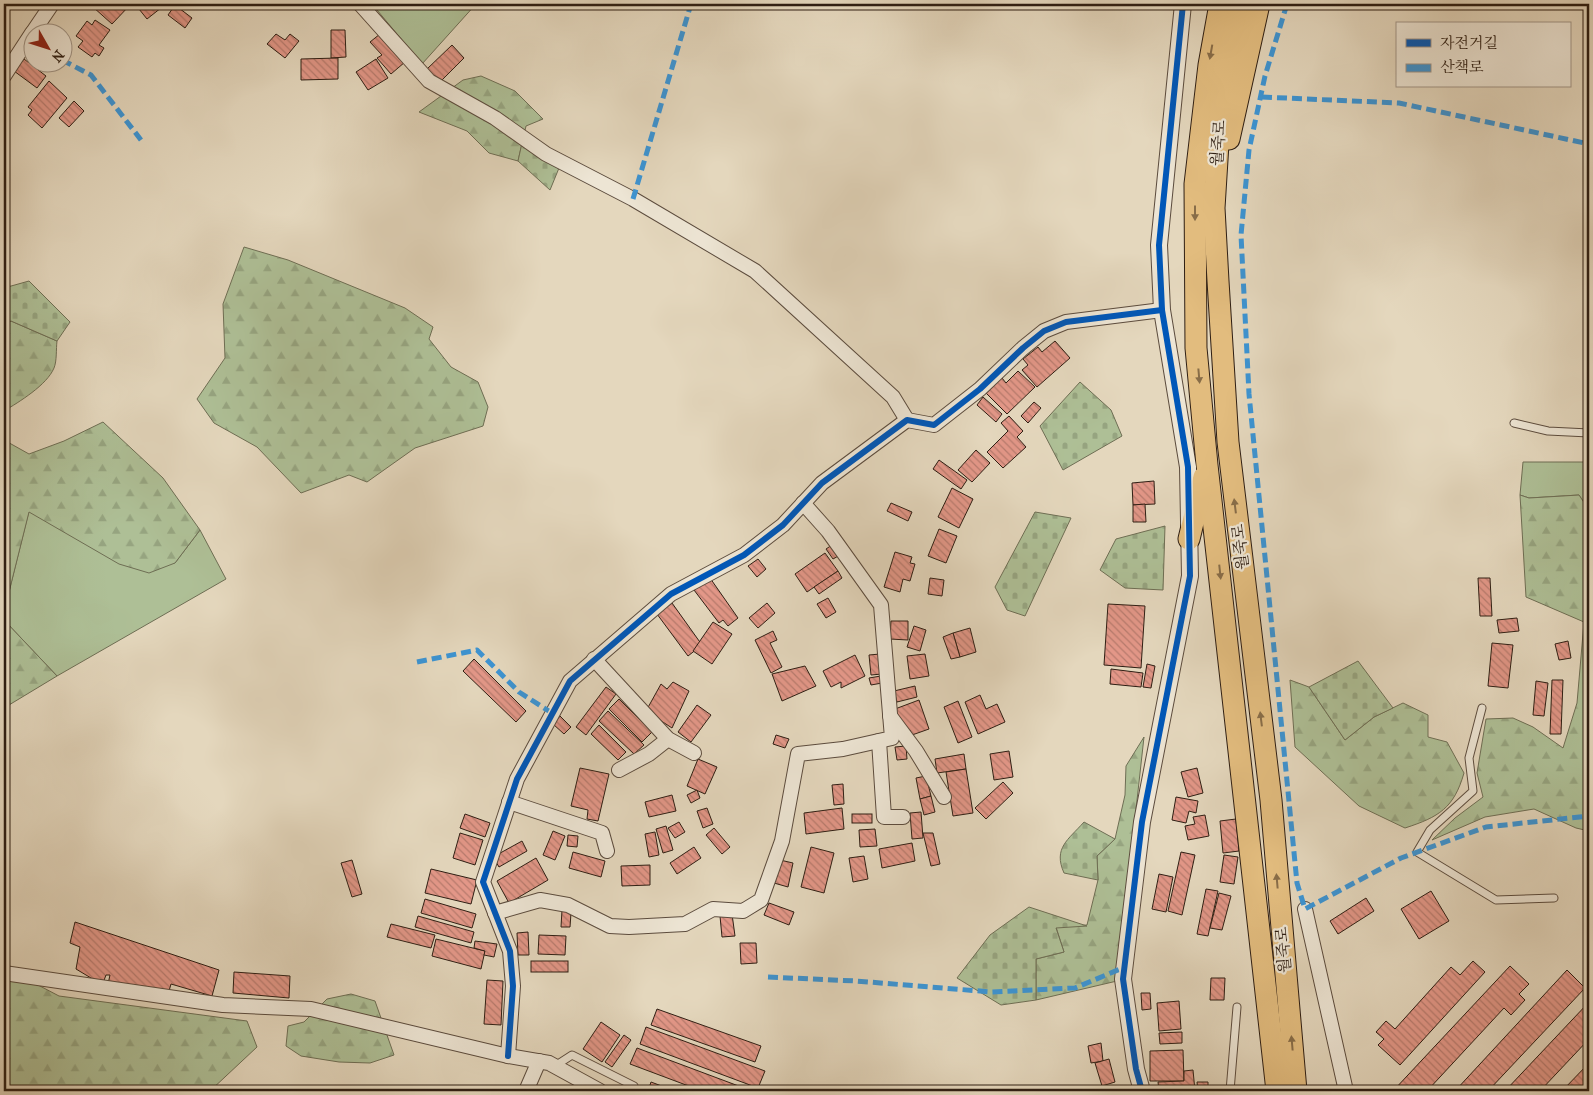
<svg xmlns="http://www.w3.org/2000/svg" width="1593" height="1095" viewBox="0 0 1593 1095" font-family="'IM FELL French Canon','Noto Serif KR',serif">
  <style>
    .grass { fill: #aebf96; stroke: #6e6e54 }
    .forest { fill: url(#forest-firs); stroke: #6e6e54 }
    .cemetery { fill: url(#cemetery-stones); stroke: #6e6e54 }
    .building { fill: url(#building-back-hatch); stroke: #2e1e13 }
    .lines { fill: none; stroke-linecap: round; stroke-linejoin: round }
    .service-casing { stroke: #5c4c3e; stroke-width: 9 }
    .minor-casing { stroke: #5c4c3e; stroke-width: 16 }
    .tertiary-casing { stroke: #5c4c3e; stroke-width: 18 }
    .primary-casing { stroke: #2e1e13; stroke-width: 23 }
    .service { stroke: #ede5d4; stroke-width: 7 }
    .minor { stroke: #ede5d4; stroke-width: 14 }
    .tertiary { stroke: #ede5d4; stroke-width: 16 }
    .primary { stroke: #e2bc7e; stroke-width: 21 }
    .quiet { stroke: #3c94d3; stroke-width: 5; stroke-dasharray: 10 5; stroke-linecap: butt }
    .cycleway-casing { stroke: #ede5d4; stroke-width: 9 }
    .cycleway { stroke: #0057b8; stroke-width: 6 }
    .oneway { fill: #886d48 }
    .labels { text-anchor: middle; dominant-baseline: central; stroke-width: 4.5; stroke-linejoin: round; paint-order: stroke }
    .street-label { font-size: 16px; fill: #2e1e13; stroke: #ede5d4 }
  </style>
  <defs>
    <pattern id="forest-firs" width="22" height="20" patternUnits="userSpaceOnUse" patternTransform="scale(1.25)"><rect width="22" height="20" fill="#aebf96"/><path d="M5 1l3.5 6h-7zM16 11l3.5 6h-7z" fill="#96a480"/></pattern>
    <pattern id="cemetery-stones" width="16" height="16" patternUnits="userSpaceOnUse" patternTransform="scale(1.25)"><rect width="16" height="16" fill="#aebf96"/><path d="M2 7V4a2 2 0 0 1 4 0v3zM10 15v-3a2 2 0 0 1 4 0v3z" fill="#96a480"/></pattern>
    <pattern id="building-back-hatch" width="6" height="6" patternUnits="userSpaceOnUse" patternTransform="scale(1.25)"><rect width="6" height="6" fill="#e39788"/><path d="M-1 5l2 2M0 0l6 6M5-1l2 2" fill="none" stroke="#b87b6e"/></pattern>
  </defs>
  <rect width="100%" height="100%" fill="#e4d7bd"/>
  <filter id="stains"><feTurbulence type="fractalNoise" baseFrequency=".004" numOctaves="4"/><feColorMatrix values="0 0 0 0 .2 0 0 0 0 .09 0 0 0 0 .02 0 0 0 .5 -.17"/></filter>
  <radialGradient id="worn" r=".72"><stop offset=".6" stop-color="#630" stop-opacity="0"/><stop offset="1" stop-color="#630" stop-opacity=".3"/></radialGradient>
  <g class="grass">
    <path d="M372,4H476L422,64Z"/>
    <path d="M1523,462H1589V510L1579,495L1529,498L1520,495Z"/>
    <path d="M29,511L175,563L200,530L226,579L57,676L4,620V612Z"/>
  </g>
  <g class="forest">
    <path d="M481,76L515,91L543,119L526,126L518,161L489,153L467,131L419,112L463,80Z"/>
    <path d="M244,247L288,260L405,308L433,327L429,339L451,367L478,382L488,407L483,426L415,448L367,482L349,475L301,493L257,447L214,423L197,399L225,358L223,304Z"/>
    <path d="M11,321L57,341C56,349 57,361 54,368C47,385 19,402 4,411V324Z"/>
    <path d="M103,422L163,478L200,530L175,563L149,573L119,564L29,512L4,612V440L29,454L64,441Z"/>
    <path d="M1520,495L1529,498L1579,495L1589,510V831L1576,828L1534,809L1485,817L1432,840L1455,818L1483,797L1477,773L1486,719L1513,718L1533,727L1563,748L1577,703L1584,622L1526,597Z"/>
    <path d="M4,620L57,676L4,708Z"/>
    <path d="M1290,680L1309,687L1345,740L1374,717L1403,703L1428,715V737L1447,742L1464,773C1454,808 1439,817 1405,828L1359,806L1295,747Z"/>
    <path d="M1144,737L1117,981L1036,1000V959L1064,952L1056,927L1087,925L1098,880L1097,856L1115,839L1125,795L1126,766Z"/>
    <path d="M4,974L19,975L59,996L247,1021L257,1047L210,1091H4Z"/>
    <path d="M351,994L375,1001L394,1055L370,1063L339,1062L301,1056L286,1046L288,1026L304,1022L327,999Z"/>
  </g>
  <g class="cemetery">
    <path d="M522,143L559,168L550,190L518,161Z"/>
    <path d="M29,281L70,322L57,341L11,321L4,324V288Z"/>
    <path d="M1080,382L1111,410L1122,436L1063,470L1040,426Z"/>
    <path d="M1035,512L1071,518L1025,616L1007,610L995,587Z"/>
    <path d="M1165,526L1163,590L1125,588L1100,570L1116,539Z"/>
    <path d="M1358,661L1393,708L1374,717L1345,740L1309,687Z"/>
    <path d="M1084,822L1115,839L1097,856L1098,880L1064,873C1053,848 1068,840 1084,822Z"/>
    <path d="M1029,907L1087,926L1056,928L1064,952L1036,959V1000L1001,1005L957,978L990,935Z"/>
  </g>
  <g class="building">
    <path d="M96,4H129L130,5L112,24L93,7Z"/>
    <path d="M135,4H166L147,19Z"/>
    <path d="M175,5L192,18L185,28L168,15Z"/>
    <path d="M95,20L110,30L99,45L104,48L99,56L95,53L92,57L78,47L83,41L76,36L87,21L92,25Z"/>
    <path d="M47,26L55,32H42Z"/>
    <path d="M331,30H345L346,57L331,58Z"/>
    <path d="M276,34L285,40L290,34L299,41L285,58L267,44Z"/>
    <path d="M380,34L405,62L391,74L377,58L382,55L370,42Z"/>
    <path d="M452,45L464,58L440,82L427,69Z"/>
    <path d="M338,58V79L301,80V59Z"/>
    <path d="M24,59L46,76L37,88L14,71Z"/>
    <path d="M376,59L388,78L368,90L356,72Z"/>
    <path d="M49,81L67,98L42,128L28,115L32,110L28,107Z"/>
    <path d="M74,101L84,111L69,127L59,118Z"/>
    <path d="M1055,341L1070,358L1037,387L1022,370L1028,365L1023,359L1038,347L1042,352Z"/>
    <path d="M1018,371L1035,387L1007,414L986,393L1002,378L1006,383Z"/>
    <path d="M983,397L1002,414L996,422L977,405Z"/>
    <path d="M1034,402L1041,408L1028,423L1021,416Z"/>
    <path d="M1009,416L1023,431L1017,437L1026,447L1003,468L987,452L1008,431L1001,423Z"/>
    <path d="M976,450L990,463L972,482L958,470Z"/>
    <path d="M939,460L967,480L961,489L933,469Z"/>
    <path d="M1154,481L1155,504L1133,505L1132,483Z"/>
    <path d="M952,488L973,499L959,528L938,517Z"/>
    <path d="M891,503L912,512L908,521L887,511Z"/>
    <path d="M1145,504L1146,522H1133V505Z"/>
    <path d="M939,529L957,536L946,563L928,556Z"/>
    <path d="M832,545L840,555L833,559L826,549Z"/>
    <path d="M895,552L912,557L910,563L915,564L910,581L903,579L900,592L884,587Z"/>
    <path d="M825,553L838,571L807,592L795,574Z"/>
    <path d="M758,559L766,569L757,577L748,566Z"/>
    <path d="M838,571L842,578L819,594L814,587Z"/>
    <path d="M710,578L738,618L728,626L723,620L719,623L694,590Z"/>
    <path d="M930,578L944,580L942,596L928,594Z"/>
    <path d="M1478,578H1490L1492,616H1480Z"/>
    <path d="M828,598L836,612L826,618L817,604Z"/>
    <path d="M672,603L702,645L688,656L657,614Z"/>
    <path d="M767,603L775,613L758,628L749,618Z"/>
    <path d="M1108,604L1145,606L1141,668L1104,665Z"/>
    <path d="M1517,618L1519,631L1499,633L1497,620Z"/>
    <path d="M891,621H908V640L890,639Z"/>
    <path d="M713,622L732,634L712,664L693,651Z"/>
    <path d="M914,626L926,630L920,651L907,647Z"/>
    <path d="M970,628L976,652L960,657L953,633Z"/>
    <path d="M773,631L777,640L770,643L782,667L771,673L755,640Z"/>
    <path d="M953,633L960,657L951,659L943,637Z"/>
    <path d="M1568,641L1571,658L1559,660L1555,644Z"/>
    <path d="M1492,643L1513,645L1508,688L1488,686Z"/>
    <path d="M880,654L882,674L871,675L869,655Z"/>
    <path d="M925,654L929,676L910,679L907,656Z"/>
    <path d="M855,655L865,676L841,688V682L831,687L823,671Z"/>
    <path d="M474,659L526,711L516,722L463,671Z"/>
    <path d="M1147,664L1155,666L1151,688L1143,687Z"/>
    <path d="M805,666L816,686L782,701L772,674Z"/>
    <path d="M1111,669L1143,673L1141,687L1110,684Z"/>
    <path d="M881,676L882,683L871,685L869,678Z"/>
    <path d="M1552,680H1563L1561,734H1550Z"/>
    <path d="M1536,681L1548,683L1544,716L1533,715Z"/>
    <path d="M673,682L689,691L672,728L646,711L661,684L667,689Z"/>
    <path d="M915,686L917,697L897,702L894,691Z"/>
    <path d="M606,687L616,694L586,735L576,727Z"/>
    <path d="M980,695L986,709L997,704L1005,722L978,734L965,702Z"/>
    <path d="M619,699L652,732L642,742L609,709Z"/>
    <path d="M919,700L929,729L912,735L910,730L904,733L895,709Z"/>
    <path d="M958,701L972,737L958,743L944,707Z"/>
    <path d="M697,705L711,715L691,742L678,732Z"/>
    <path d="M608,711L644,745L634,754L599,721Z"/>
    <path d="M560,716L571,727L564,734L553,724Z"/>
    <path d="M599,725L626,752L618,760L591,734Z"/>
    <path d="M776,735L789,739L785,748L773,744Z"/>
    <path d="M906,746L907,759L897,760L895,747Z"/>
    <path d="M1009,751L1013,777L994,780L990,754Z"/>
    <path d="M964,754L966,769L937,773L935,759Z"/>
    <path d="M698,759L717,767L705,794L687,786Z"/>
    <path d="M580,768L609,774L598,821L587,819L588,810L571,806Z"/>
    <path d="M1197,768L1203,793L1188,797L1181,772Z"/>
    <path d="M966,769L973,813L953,816L946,772Z"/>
    <path d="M926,776L931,796L920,799L916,778Z"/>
    <path d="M1003,782L1013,793L986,819L975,808Z"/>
    <path d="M843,784L844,804L834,805L832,785Z"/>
    <path d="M697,790L700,798L691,803L687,795Z"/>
    <path d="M672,795L676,811L649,817L645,802Z"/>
    <path d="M931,796L935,812L924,815L920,799Z"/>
    <path d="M1176,797L1198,801L1196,813L1189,811L1186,823L1172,820Z"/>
    <path d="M707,808L713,824L703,828L697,811Z"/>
    <path d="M842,808L844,829L806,834L804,813Z"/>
    <path d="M921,812L923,838L912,839L910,813Z"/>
    <path d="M465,814L490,823L485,837L460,828Z"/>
    <rect x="852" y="814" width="20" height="9"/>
    <path d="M1205,815L1209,836L1188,840L1185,826L1195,824L1193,817Z"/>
    <path d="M1236,819L1239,851L1223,853L1220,821Z"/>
    <path d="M679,822L685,832L675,838L668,828Z"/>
    <path d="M666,826L673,850L663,853L656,829Z"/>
    <path d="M714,828L730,847L722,854L706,835Z"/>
    <path d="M875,829L877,846L860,847L859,830Z"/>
    <path d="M553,831L565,836L555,860L543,855Z"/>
    <path d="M655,832L659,855L649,857L645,834Z"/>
    <path d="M460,833L483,840L475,865L453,858Z"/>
    <path d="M923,833H933L940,864L931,866Z"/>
    <path d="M568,835L578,836L577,847L567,846Z"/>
    <path d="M522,841L527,851L499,867L493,857Z"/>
    <path d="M912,843L915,861L882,868L879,849Z"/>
    <path d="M694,847L701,858L677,874L670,863Z"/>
    <path d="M811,847L834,853L824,893L801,887Z"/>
    <path d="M573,852L605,861L601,877L569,868Z"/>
    <path d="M1181,852L1195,855L1182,915L1168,911Z"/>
    <path d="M1224,855L1238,857L1234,884L1220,882Z"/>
    <path d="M864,856L868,879L853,882L849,858Z"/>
    <path d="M536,858L548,880L509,903L497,881Z"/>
    <path d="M352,860L362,894L352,897L341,863Z"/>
    <path d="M780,860L793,863L788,887L774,883Z"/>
    <path d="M650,865V885L622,886L621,866Z"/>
    <path d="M431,869L477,880L471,904L425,893Z"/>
    <path d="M1159,874L1173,877L1166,912L1152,909Z"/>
    <path d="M1206,889L1218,891L1208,936L1197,934Z"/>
    <path d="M1431,891L1449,921L1419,939L1401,909Z"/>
    <path d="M1219,893L1231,896L1222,930L1210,928Z"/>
    <path d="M1366,898L1374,911L1338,934L1330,921Z"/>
    <path d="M425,899L476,914L472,928L421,913Z"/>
    <path d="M769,903L794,912L789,925L764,915Z"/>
    <path d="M562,910L571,913L570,927H561Z"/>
    <path d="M732,914L735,936L722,937L720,916Z"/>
    <path d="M418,916L474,932L471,943L415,927Z"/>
    <path d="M75,922L219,970L212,996L171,984L169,991L108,984L110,975H106L103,983L96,981L76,969L80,947L70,943Z"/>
    <path d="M391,924L435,935L431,948L387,937Z"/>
    <path d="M528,932L529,955H518L517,933Z"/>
    <path d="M539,935L566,936L565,955L538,954Z"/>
    <path d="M436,939L485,951L481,969L432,956Z"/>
    <path d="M475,941L497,944L494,957L484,955L485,951L474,948Z"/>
    <path d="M740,943H756L757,963L741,964Z"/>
    <rect x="531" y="961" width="37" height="11"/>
    <path d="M1473,961L1485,972L1400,1065L1378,1045L1384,1039L1376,1032L1386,1021L1395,1029L1451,967L1460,975Z"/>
    <path d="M1510,966L1529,984L1519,994L1525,1000L1511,1015L1504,1008L1427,1091H1393Z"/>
    <path d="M1567,970L1585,988L1488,1091H1455Z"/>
    <path d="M234,972L290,976L289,998L233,993Z"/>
    <path d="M1211,978H1225L1224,1000H1210Z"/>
    <path d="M487,980L503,981L501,1025L484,1024Z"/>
    <path d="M1141,993H1150L1151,1009L1142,1010Z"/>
    <path d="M1179,1001L1181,1029L1159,1031L1157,1003Z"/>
    <path d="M1589,1002V1039L1540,1091H1505Z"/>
    <path d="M657,1009L761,1046L755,1062L651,1025Z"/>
    <path d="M601,1022L620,1035L602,1062L583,1049Z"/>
    <path d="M646,1027L765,1071L758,1088L640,1044Z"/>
    <path d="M1182,1032V1043L1160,1044L1159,1033Z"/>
    <path d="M624,1035L631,1040L612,1067L605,1062Z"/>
    <path d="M1101,1043L1103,1061L1091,1063L1088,1046Z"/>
    <path d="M637,1048L752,1091H702L630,1064Z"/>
    <path d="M1183,1050L1184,1081H1150V1051Z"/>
    <path d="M1109,1059L1115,1082L1102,1086L1095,1063Z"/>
    <path d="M1589,1063V1091H1562Z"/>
    <path d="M1193,1070L1195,1091H1159L1158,1082L1184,1081V1071Z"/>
    <path d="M651,1082L675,1091H648Z"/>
    <path d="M1197,1082H1208V1091H1198Z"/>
  </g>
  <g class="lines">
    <g class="service-casing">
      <g id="service">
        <path d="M1514,423L1548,431L1589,433"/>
        <path d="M1482,708L1469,758L1473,791L1430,830L1417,852L1496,900L1554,898"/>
        <path d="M555,1066L572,1055L634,1086"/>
        <path d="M1230,1091L1237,1007"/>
      </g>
    </g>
    <g class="minor-casing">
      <g id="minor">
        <path d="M360,4L429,81L495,118L546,154L633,199L755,271L893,397L907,420"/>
        <path d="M33,32L52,4"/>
        <path d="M4,76L32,33"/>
        <path d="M594,659L668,739L694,753"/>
        <path d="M890,716L916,751L944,797"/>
        <path d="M879,741L884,817H903"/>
        <path d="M619,770L649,754L668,739"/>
        <path d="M509,802L602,833L607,851"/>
        <path d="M1305,909L1346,1091"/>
        <path d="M495,913L540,900L568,905L610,926L629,927L685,924L713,909L743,911L761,900L782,841L798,754L843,749L892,738L881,605L828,531L803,503"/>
        <path d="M4,973L223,1005L311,1009L508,1056L549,1063L600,1091"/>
        <path d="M508,1056L513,986L510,951L483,882L517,779L570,681L671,594L744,555L783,525L822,483L907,420L934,425L980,389L1023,348L1044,331L1066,322L1162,310"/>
        <path d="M526,1091L539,1061"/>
      </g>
    </g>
    <g class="tertiary-casing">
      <path id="tertiary" d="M1142,1091L1136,1069L1123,979L1142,822L1190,576L1188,467L1162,310L1159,245L1183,4"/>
    </g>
    <g class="primary-casing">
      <g id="primary">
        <path d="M1220,4L1209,65L1195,184L1196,348L1207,465L1277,1091"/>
        <path d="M1241,4L1222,79L1214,208L1218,281L1228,442L1271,800L1296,1091"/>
        <path d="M1229,139L1259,4"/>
        <path d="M1189,539L1204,477"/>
      </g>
    </g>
    <use href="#service" class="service"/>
    <use href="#minor" class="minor"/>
    <use href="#tertiary" class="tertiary"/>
    <use href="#primary" class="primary"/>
    <g class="quiet">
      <path d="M1287,4L1265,76L1249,150L1241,235L1249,394L1297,883L1305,909L1401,858L1486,827L1589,816"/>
      <path d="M26,42L32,45"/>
      <path d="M62,60L91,75L141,140"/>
      <path d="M1262,97L1399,103L1589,144"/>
      <path d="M633,199L691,4"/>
      <path d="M417,662L477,650L519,692L552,713"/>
      <path d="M768,977L856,981L992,992L1075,988L1125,967"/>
    </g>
    <g class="cycleway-casing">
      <g id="cycleway">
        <path d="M508,1056L513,986L510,951L483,882L517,779L570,681L671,594L744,555L783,525L822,483L907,420L934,425L980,389L1023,348L1044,331L1066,322L1162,310"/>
        <path d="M1142,1091L1136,1069L1123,979L1142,822L1190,576L1188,467L1162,310L1159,245L1183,4"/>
      </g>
    </g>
    <use href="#cycleway" class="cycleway"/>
  </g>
  <defs><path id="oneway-solid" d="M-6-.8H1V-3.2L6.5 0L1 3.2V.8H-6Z" transform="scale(1.25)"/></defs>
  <g class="oneway">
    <use href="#oneway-solid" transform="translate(1211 52) rotate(100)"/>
    <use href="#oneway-solid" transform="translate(1195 213) rotate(90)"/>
    <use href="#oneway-solid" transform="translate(1199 376) rotate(85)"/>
    <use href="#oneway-solid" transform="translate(1235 506) rotate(-97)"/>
    <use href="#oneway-solid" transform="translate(1220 572) rotate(84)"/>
    <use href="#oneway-solid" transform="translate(1261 719) rotate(-97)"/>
    <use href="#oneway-solid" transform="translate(1277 881) rotate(-95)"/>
    <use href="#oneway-solid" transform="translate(1292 1043) rotate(-95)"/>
  </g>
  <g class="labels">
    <g class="street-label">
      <text transform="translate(1218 143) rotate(-86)">월죽로</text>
      <text transform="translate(1240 547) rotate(-97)">월죽로</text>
      <text transform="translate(1283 950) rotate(-95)">월죽로</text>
    </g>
  </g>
  <rect width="1593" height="1095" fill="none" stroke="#e4d7bd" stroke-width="20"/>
  <rect x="5" y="5" width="1583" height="1085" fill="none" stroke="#2e1e13" stroke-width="2.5"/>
  <rect x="10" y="10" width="1573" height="1075" fill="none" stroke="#2e1e13"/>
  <rect x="1396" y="22" width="175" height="65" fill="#ede5d4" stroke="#a19587"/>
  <rect x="1406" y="39" width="25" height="8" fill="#0057b8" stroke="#a19587"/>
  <text x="1440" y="48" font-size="15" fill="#2e1e13">자전거길</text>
  <rect x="1406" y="64" width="25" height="8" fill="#3c94d3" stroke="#a19587"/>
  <text x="1440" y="72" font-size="15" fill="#2e1e13">산책로</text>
  <g transform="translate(48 48) rotate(129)"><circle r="24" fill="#ede5d4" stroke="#a19587"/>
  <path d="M0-4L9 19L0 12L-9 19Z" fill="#8f2418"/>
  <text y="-8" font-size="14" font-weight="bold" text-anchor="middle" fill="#2e1e13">N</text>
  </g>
  <rect width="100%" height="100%" filter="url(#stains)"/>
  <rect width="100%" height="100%" fill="url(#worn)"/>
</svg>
